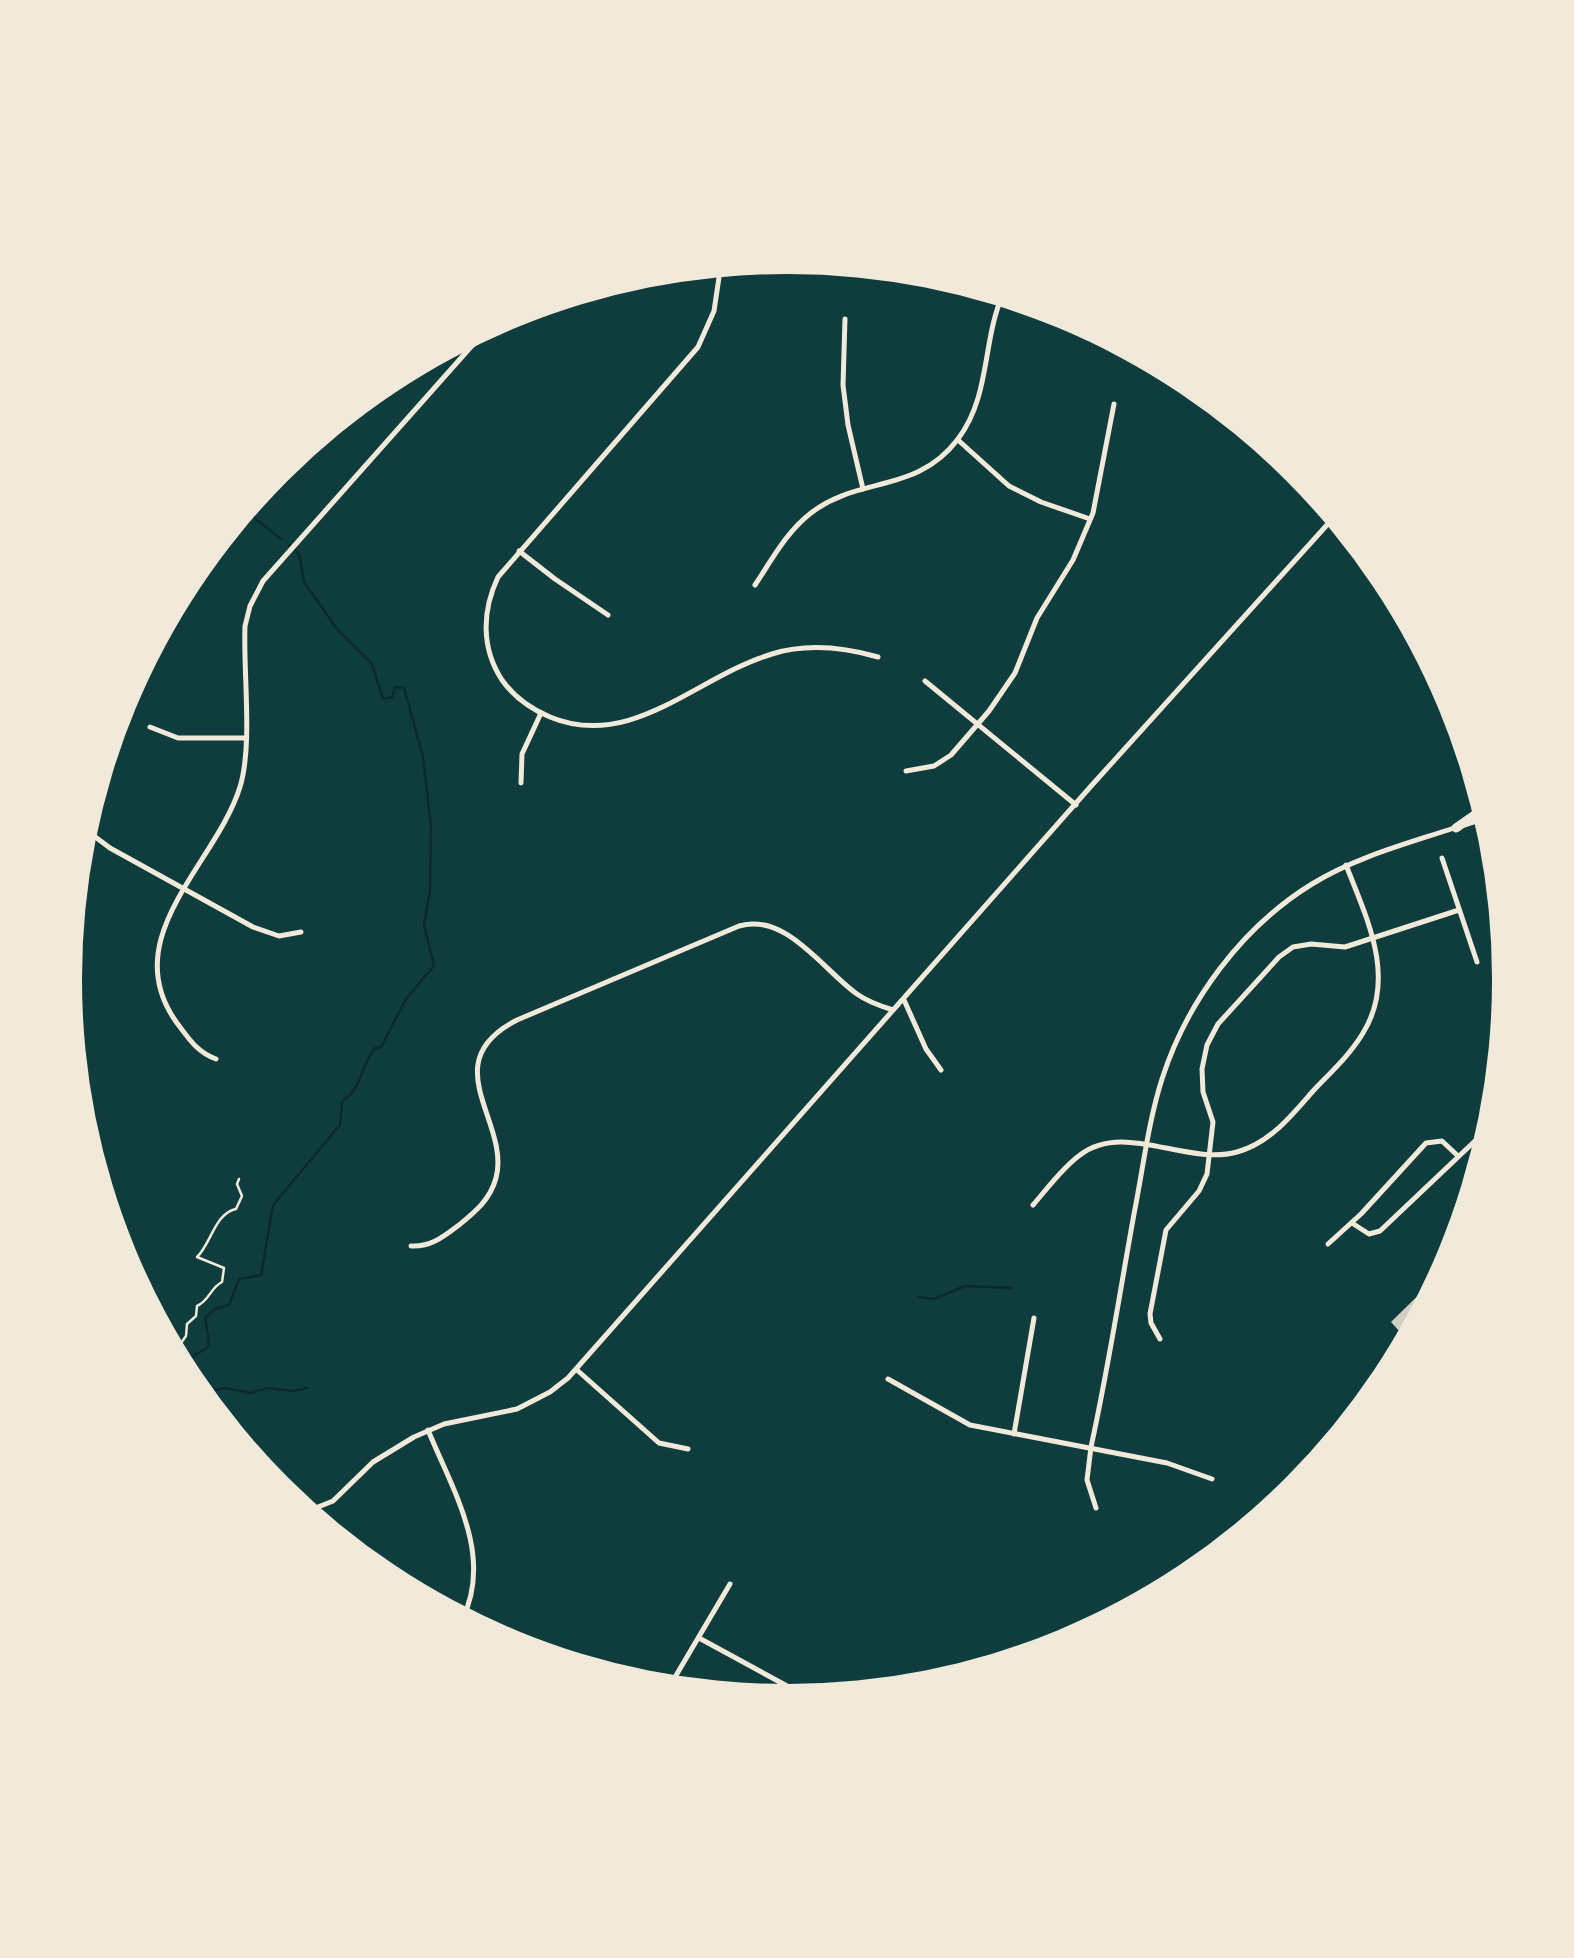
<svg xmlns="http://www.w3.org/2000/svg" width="1574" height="1958" viewBox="0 0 1574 1958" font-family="'Archivo Narrow',sans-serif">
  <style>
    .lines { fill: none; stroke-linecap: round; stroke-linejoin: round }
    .stream { stroke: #0a2a2b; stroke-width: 2.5 }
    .building { fill: #cfcfc3 }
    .path { stroke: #f1e9da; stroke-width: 2.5 }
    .minor { stroke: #f1e9da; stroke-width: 5 }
    .primary { stroke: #f1e9da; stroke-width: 9 }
  </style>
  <rect width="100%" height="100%" fill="#0f3d3e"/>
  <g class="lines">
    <g class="stream">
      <path d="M243,509L281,539"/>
      <path d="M918,1297L934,1299L965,1286L1012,1288"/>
      <path d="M182,1372L190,1358L207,1348L209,1341L205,1318L215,1309L229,1305L239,1279L261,1275L273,1205L340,1125L342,1102C364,1085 359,1069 375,1048L381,1047L406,999L434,966L424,925L430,890L431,827L423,757L404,688L395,687L392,697L383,699L372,664L337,629L304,582L299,554L289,545"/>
      <path d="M196,1391L207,1392L225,1388L250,1393L268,1388L292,1391L307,1388"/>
    </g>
  </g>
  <path class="building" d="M1447,1267L1448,1268L1408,1341L1391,1322Z"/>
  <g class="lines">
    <path class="path" d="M173,1354L186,1336L187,1324L196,1316L197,1306C210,1300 210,1288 222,1282L224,1268L197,1257C211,1244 215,1213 236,1209L242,1196L237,1184L239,1179"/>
    <g class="minor">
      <path d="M721,264L714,311L698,347L498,577C482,611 481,648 502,680C514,697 531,709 550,717C632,751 697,676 772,654C807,643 843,647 878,657"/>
      <path d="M845,319L843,385L848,425L863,489"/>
      <path d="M958,440L1009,486L1041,502L1090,519"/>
      <path d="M519,551L555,579L608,615"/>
      <path d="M755,585C771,561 787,531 811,513C858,476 917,494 958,439C991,395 982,341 1003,294"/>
      <path d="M925,681L1076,805"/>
      <path d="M150,727L178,738H245"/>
      <path d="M906,771L934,766L951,755L989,711L1015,673L1037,618L1073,560L1093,513L1114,404"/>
      <path d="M521,783L522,754L541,713"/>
      <path d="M1465,825L1489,817"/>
      <path d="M82,827L110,848L253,927L279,936L301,932"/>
      <path d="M1442,858L1477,962"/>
      <path d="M904,1000L926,1049L941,1070"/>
      <path d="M216,1059C197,1052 189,1039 177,1023C115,938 216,864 240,787C253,744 243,673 245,626L250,606L263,581L493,322"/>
      <path d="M1033,1205C1047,1189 1062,1168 1080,1155C1124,1121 1186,1166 1237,1152C1270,1143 1291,1116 1313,1091C1330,1073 1350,1055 1363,1033C1397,978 1367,919 1346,865"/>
      <path d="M1352,1223L1369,1234L1380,1231L1495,1122"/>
      <path d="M1328,1244L1361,1214L1426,1143L1442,1141L1458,1156"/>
      <path d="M411,1246C431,1247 443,1237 459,1225C475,1212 490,1200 496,1178C511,1122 433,1063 517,1020L739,926C786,912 823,970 857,994C868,1002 880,1006 893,1010"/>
      <path d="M1160,1339L1151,1323L1150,1314L1166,1230L1199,1191L1207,1174L1213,1122L1203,1092L1202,1069L1207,1045L1218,1024L1279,957L1293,947L1311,944L1345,947L1459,910"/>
      <path d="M577,1370L659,1443L688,1449"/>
      <path d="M888,1379L970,1425L1167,1463L1212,1479"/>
      <path d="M428,1430C453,1491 494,1556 462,1620"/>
      <path d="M1014,1434L1034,1318"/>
      <path d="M1096,1508L1087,1480L1091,1447C1108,1370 1120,1291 1134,1214C1143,1169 1148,1123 1162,1079C1187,1001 1242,927 1312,884C1356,857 1406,844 1454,828"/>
      <path d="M313,1509L333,1501L373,1462L414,1437L444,1424L517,1409L550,1392L568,1378L1092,785L1336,515"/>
      <path d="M699,1638L811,1699"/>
      <path d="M668,1689L730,1584"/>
    </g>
    <path class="primary" d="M1456,828L1486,807"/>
  </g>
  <path d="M0 0H1574V1958H0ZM786 274H788A704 704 0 0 1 1492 978V980A704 704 0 0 1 788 1684H786A704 704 0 0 1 82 980V978A704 704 0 0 1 786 274Z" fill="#f1e9da" fill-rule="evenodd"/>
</svg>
